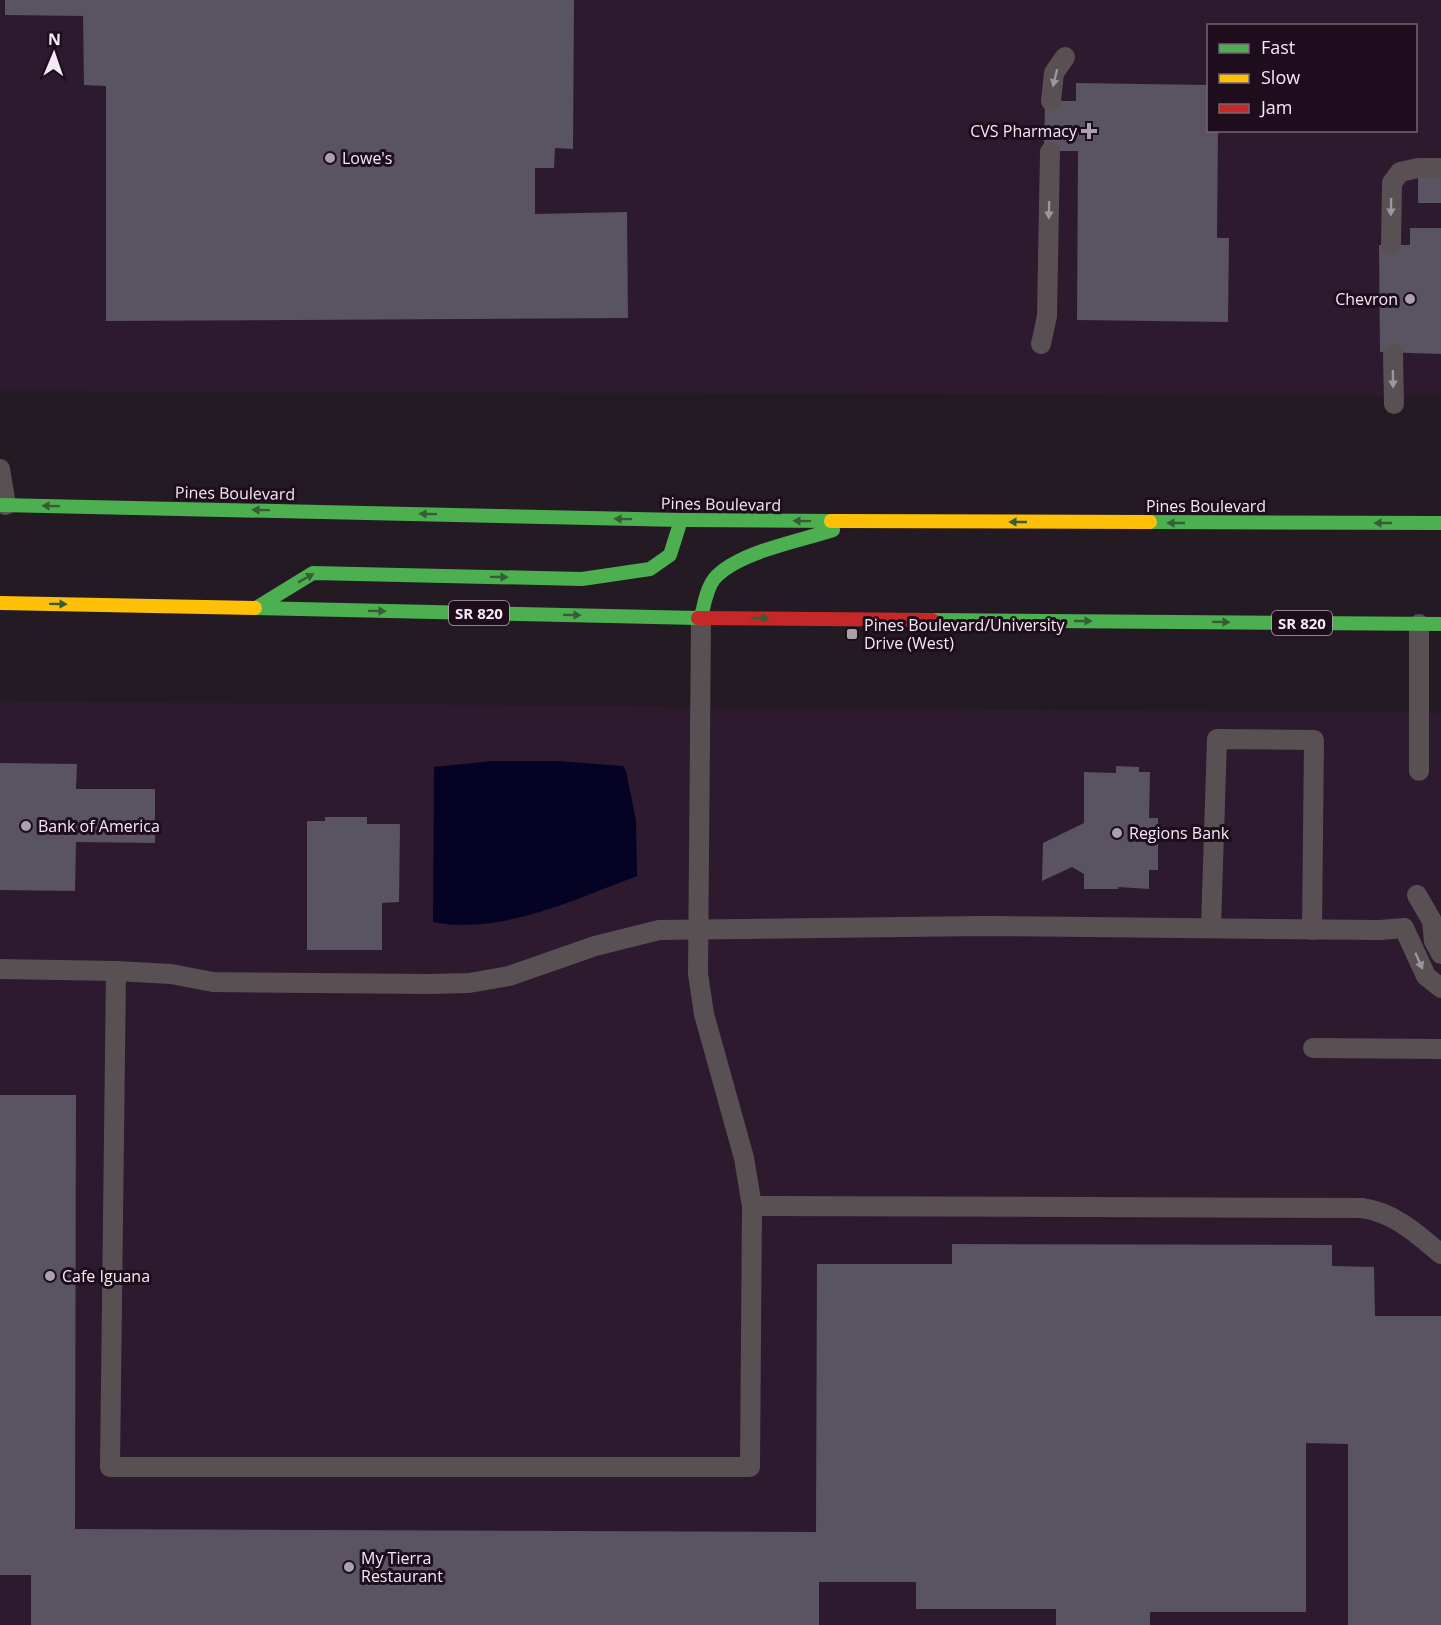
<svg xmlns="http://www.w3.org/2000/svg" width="1441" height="1625" viewBox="0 0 1441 1625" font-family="'Open Sans',sans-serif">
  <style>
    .built { fill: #2e1a2e; fill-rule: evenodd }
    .water { fill: #040323 }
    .building { fill: #5a5361 }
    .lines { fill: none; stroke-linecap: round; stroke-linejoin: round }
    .lane { stroke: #595054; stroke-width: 20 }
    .fast { stroke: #4caf50; stroke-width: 14 }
    .slow { stroke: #ffc107; stroke-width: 14 }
    .jam { stroke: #c62828; stroke-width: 14 }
    .oneway { fill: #9f959c }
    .oneway2 { fill: #355e36 }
    .poi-dot { fill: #aca1ab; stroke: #1e0e1d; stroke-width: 2 }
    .labels { text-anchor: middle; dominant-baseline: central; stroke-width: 6; stroke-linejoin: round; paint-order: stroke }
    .shield { fill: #1e0e1d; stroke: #b4a7b4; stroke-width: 1.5 }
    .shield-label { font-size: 15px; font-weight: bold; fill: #f5e9f4 }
    .poi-label { font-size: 16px; fill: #f5e9f4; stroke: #1e0e1d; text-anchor: start }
    .street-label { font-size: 16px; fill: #f5e9f4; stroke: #1e0e1d }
  </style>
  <rect width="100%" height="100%" fill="#241a24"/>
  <g class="built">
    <path d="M0,0H1441V396L0,391ZM1208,26H1416V130H1208Z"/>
    <path d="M0,701L1441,713V1625H0Z"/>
  </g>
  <path class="water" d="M493,761H558L623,766L626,771L636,820L637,876C573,900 502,935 433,922L434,767Z"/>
  <g class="building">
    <path d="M5,0H574L573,149L555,148L554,168H535V214L627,212L628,318L106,321V86L84,85L83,16L5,15Z"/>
    <path d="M1076,83L1208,85V130H1218L1217,238H1229L1228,322L1077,320L1078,151H1044L1045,101H1076Z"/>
    <rect x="1418" y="160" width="23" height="43"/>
    <path d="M1410,228H1441V354L1380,352L1379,245H1410Z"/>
    <path d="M0,763L77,764L76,789H155V843L76,842L75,891L0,890Z"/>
    <path d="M1116,766L1139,767V772H1150L1149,818H1158V870H1149V889L1118,887V889H1084V874L1072,867L1042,881L1043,843L1084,823V772L1116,773Z"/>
    <path d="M325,817H367V824H400L399,902L382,903V950H307V821H325Z"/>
    <path d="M0,1095H76L75,1529L816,1532L817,1264H952V1244L1332,1245V1266L1374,1267L1375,1316H1441V1625H1348V1444L1306,1443V1612H1150V1625H1056V1609H916V1582H819V1625H31V1575H0Z"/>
  </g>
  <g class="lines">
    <g class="lane">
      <path d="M1051,101L1054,73L1065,57"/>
      <path d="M1391,245L1392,183L1400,172L1418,168H1441"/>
      <path d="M1041,344L1047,316L1050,152"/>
      <path d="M1393,354L1394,404"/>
      <path d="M0,469L6,505"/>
      <path d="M1419,771V624"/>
      <path d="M1417,895L1432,921L1434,941L1441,954"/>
      <path d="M1211,927L1217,739L1314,740L1312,930"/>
      <path d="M0,969L116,971L171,974L213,982L429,984L469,983L509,976L595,946L659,930L984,926L1380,930L1404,928L1426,976L1441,988"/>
      <path d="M116,971L110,1467H750L752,1206L744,1158L704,1014L698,974L701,618"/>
      <path d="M1313,1048L1441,1049"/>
      <path d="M752,1206L1362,1208C1395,1213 1416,1233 1441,1254"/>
    </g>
    <g class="fast">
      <path d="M0,505L681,520L831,521"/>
      <path d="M1150,522L1441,523"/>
      <path d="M255,608L698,618"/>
      <path d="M256,608L313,573L582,579L650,569L670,555L681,520"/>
      <path d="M701,618C704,605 706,590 714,579C737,552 800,541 833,530"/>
      <path d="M932,620L1441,624"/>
    </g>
    <g class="slow">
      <path d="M831,521L1150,522"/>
      <path d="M0,603L255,608"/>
    </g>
    <path class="jam" d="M698,618L932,620"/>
  </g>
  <defs><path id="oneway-solid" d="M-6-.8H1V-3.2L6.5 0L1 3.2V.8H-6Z" transform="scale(1.5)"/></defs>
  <g class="oneway">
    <use href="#oneway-solid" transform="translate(1055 78) rotate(104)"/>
    <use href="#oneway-solid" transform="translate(1391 207) rotate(91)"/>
    <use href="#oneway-solid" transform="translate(1049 210) rotate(91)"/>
    <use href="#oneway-solid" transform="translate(1393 379) rotate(89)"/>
    <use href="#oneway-solid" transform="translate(1419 961) rotate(66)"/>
  </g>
  <g class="oneway2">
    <use href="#oneway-solid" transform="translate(51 506) rotate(-179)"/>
    <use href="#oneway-solid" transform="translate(261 510) rotate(-179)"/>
    <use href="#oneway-solid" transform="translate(428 514) rotate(-179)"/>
    <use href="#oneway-solid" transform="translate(623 519) rotate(-179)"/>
    <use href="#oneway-solid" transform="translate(802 521) rotate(-179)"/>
    <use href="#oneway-solid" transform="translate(1018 522) rotate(-180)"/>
    <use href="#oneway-solid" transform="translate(1176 523) rotate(-180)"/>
    <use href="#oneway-solid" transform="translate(1383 523) rotate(-180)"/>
    <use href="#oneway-solid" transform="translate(499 577) rotate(1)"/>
    <use href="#oneway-solid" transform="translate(306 578) rotate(-29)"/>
    <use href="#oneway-solid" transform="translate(58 604) rotate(1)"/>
    <use href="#oneway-solid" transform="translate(377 611) rotate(1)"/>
    <use href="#oneway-solid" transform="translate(572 615) rotate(1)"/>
    <use href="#oneway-solid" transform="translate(760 618)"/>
    <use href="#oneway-solid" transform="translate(1083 621)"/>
    <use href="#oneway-solid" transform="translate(1221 622) rotate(1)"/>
  </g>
  <g class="poi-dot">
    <path d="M1086 122h6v6h6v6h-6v6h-6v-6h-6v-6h6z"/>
    <circle cx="330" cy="158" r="6"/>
    <circle cx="1410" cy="299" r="6"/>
    <rect x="846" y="628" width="12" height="12" rx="3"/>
    <circle cx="26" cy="826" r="6"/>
    <circle cx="1117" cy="833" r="6"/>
    <circle cx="50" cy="1276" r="6"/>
    <circle cx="349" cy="1567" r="6"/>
  </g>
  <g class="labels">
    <g class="shield">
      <rect x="449" y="601" width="60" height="24" rx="4.5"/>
      <rect x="1272" y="611" width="60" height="24" rx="4.5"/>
    </g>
    <g class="shield-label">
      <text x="479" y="613">SR 820</text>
      <text x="1302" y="623">SR 820</text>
    </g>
    <g class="poi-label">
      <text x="1077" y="131" text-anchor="end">CVS Pharmacy</text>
      <text x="342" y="158">Lowe's</text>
      <text x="1398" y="299" text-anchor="end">Chevron</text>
      <text x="864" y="625">Pines Boulevard/University<tspan x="864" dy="18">Drive (West)</tspan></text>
      <text x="38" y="826">Bank of America</text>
      <text x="1129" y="833">Regions Bank</text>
      <text x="62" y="1276">Cafe Iguana</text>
      <text x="361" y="1558">My Tierra<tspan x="361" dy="18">Restaurant</tspan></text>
    </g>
    <g class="street-label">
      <text transform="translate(235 493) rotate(1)">Pines Boulevard</text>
      <text transform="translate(721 504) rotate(1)">Pines Boulevard</text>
      <text x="1206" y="506">Pines Boulevard</text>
    </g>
  </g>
  <rect x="1207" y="24" width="210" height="108" fill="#1e0e1d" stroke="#746673" stroke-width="1.5"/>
  <rect x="1219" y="44" width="30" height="9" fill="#4caf50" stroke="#746673" stroke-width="1.5"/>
  <text x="1261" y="54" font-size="18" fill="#f5e9f4">Fast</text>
  <rect x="1219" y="74" width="30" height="9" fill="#ffc107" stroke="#746673" stroke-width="1.5"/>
  <text x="1261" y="84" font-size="18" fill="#f5e9f4">Slow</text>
  <rect x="1219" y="104" width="30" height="9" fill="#c62828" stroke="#746673" stroke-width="1.5"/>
  <text x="1261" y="114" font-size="18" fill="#f5e9f4">Jam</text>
  <g transform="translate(54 54) rotate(2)" stroke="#1e0e1d" stroke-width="4.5" paint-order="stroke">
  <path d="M0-4.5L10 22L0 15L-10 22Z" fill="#f5e9f4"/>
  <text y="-9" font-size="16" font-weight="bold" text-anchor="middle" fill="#f5e9f4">N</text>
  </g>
</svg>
